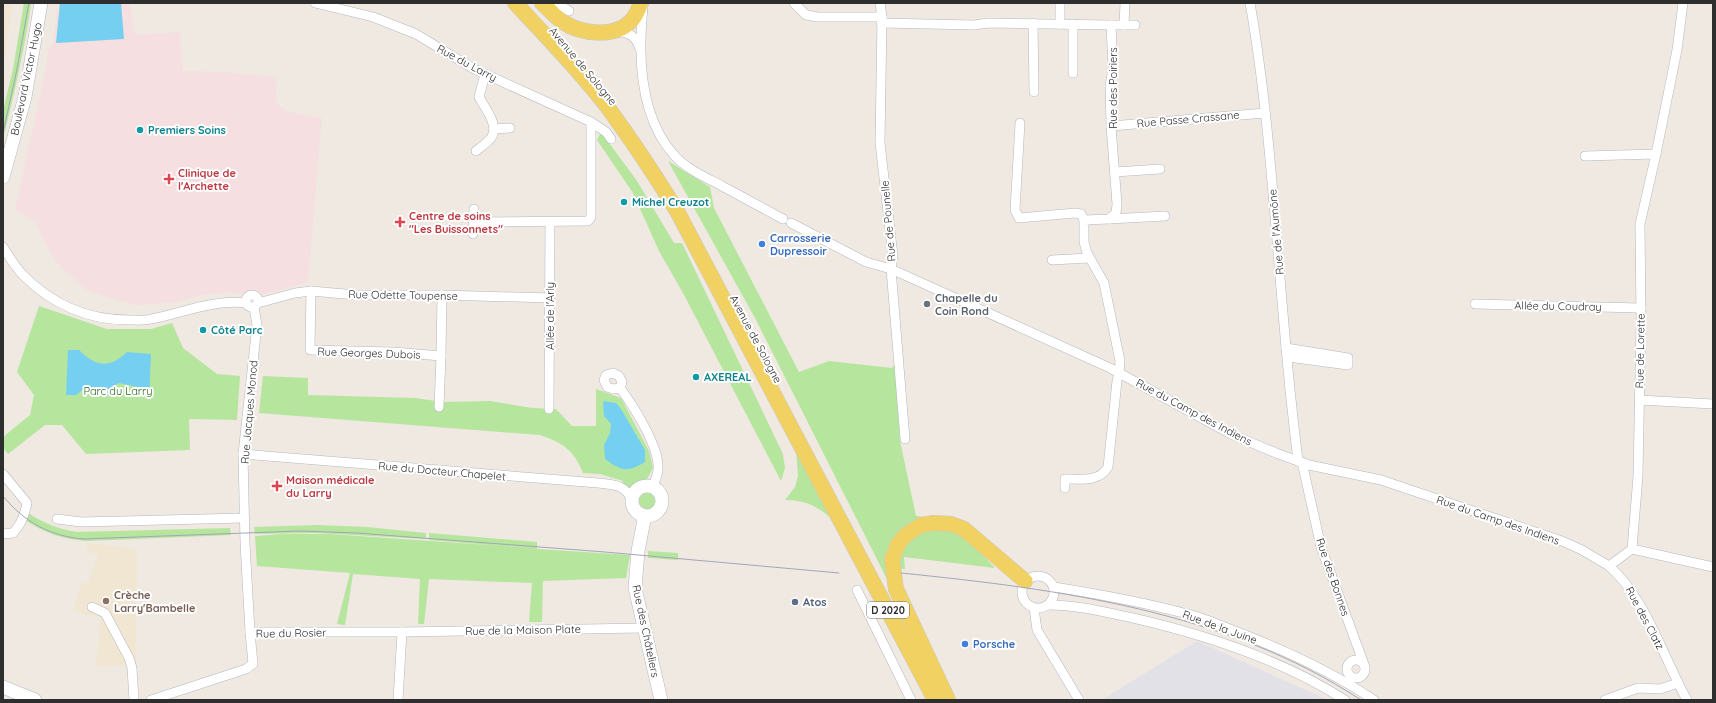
<svg xmlns="http://www.w3.org/2000/svg" width="1716" height="703" viewBox="0 0 1716 703" font-family="Quicksand,sans-serif">
  <style>
    .industrial { fill: #e3e1e8 }
    .education { fill: #f0e6d1 }
    .medical { fill: #f5dfe0 }
    .green { fill: #b6e59e }
    .water { fill: #75cff0 }
    .lines { fill: none; stroke-linecap: round; stroke-linejoin: round }
    .street-casing { stroke: #b4b7c1; stroke-width: 10 }
    .secondary-casing { stroke: #b4b7c1; stroke-width: 14 }
    .primary-casing { stroke: #c9c9c9; stroke-width: 16 }
    .street { stroke: #fff; stroke-width: 9 }
    .secondary { stroke: #fff; stroke-width: 13 }
    .primary { stroke: #f2d163; stroke-width: 15 }
    .tram { stroke: #a3a6b8; stroke-width: 1 }
    .culture-dot { fill: #0f9aa8; stroke: #fff; stroke-width: 1.5 }
    .health-dot { fill: #e0444e; stroke: #fff; stroke-width: 1.5 }
    .shop-dot { fill: #3f7fe0; stroke: #fff; stroke-width: 1.5 }
    .worship-dot { fill: #6b7280; stroke: #fff; stroke-width: 1.5 }
    .education-dot { fill: #8d6e63; stroke: #fff; stroke-width: 1.5 }
    .service-dot { fill: #5c6f8a; stroke: #fff; stroke-width: 1.5 }
    .labels { text-anchor: middle; dominant-baseline: central; stroke-width: 4; stroke-linejoin: round; paint-order: stroke }
    .shield { fill: #fff; stroke: #6d6d6d; stroke-width: 1 }
    .shield-label { font-size: 10px; font-weight: bold; fill: #2e2e2e }
    .street-label { font-size: 11px; fill: #2e2e2e; stroke: #fff }
    .culture-label { font-size: 11px; font-weight: bold; fill: #0d838f; stroke: #fff; text-anchor: start }
    .health-label { font-size: 11px; font-weight: bold; fill: #be3a42; stroke: #fff; text-anchor: start }
    .shop-label { font-size: 11px; font-weight: bold; fill: #366cbe; stroke: #fff; text-anchor: start }
    .worship-label { font-size: 11px; font-weight: bold; fill: #5b616d; stroke: #fff; text-anchor: start }
    .park-label { font-size: 11px; fill: #2c6e1b; stroke: #fff }
    .education-label { font-size: 11px; font-weight: bold; fill: #785e54; stroke: #fff; text-anchor: start }
    .service-label { font-size: 11px; font-weight: bold; fill: #4e5e75; stroke: #fff; text-anchor: start }
  </style>
  <rect width="100%" height="100%" fill="#efe9e1"/>
  <path class="industrial" d="M1197,641L1319,696L1327,700H1102Z"/>
  <g class="education">
    <path d="M13,4L3,68V5Z"/>
    <path d="M87,543L137,549L136,665L96,666L101,617L73,612L82,582L88,584L98,555L86,550Z"/>
  </g>
  <path class="medical" d="M58,3H130L135,35L180,32L183,71L223,72L275,77L277,104L288,112L322,118L308,282L250,298L241,294L225,292L201,295L176,302L139,305L116,300L86,290L57,263L45,244L36,222L15,209L46,69L48,51L53,45Z"/>
  <g class="green">
    <path d="M24,3H31C25,49 14,94 3,139V111L13,69Z"/>
    <path d="M601,132L637,181L674,243H682L783,454L785,468L781,481L683,293L659,251L633,193L597,140Z"/>
    <path d="M668,161L710,187L714,208L799,372L829,361L892,368L895,363L900,441L916,516L932,518L909,526L890,585L755,318Z"/>
    <path d="M39,306L107,329H151L172,323L183,348L217,374L240,376L237,420L189,419L190,450L86,454L62,425H45L8,454L3,448V437L30,415L34,395L17,372Z"/>
    <path d="M263,376L308,378V395L415,398L443,402L490,401L532,408L556,409L572,426H596V389L621,398L649,451L653,468L647,479L637,485L632,491L622,485L623,481L600,474L583,473C574,450 563,443 540,435L259,413Z"/>
    <path d="M796,448L835,522C819,507 807,500 785,500L795,487L798,476Z"/>
    <circle cx="647" cy="501" r="8"/>
    <path d="M27,512C42,523 58,529 77,532L230,528L231,535L86,541C63,539 44,533 25,520Z"/>
    <path d="M318,525L367,527L426,533V539L317,533L255,534L254,527Z"/>
    <path d="M948,528L966,538L995,568L904,557L905,569H899V554L919,532Z"/>
    <path d="M429,533L537,542V549L630,555L626,578L543,581L542,622H529L532,583L429,579L424,624H418L420,579L353,574L345,625L337,624L350,573L257,566L255,536L283,534H330L530,548L429,540Z"/>
    <path d="M648,551L678,553V560L648,558Z"/>
  </g>
  <g class="water">
    <path d="M60,3H121L124,39L56,43Z"/>
    <path d="M68,350H79C96,367 109,369 127,352L151,354L149,398L142,388L119,383L110,388L107,397L98,391L84,389L76,395H66Z"/>
    <path d="M603,401L616,403L621,409L645,450V462C626,473 622,471 605,459L604,445L610,433L611,424L604,416Z"/>
  </g>
  <g class="lines">
    <g class="street-casing">
      <g id="street">
        <path d="M315,3L373,17L416,34L474,69L591,122L606,132L611,139"/>
        <path d="M557,3L569,11"/>
        <path d="M794,3L806,15L818,17H882"/>
        <path d="M880,3L882,17L880,143L893,256L891,269L905,439"/>
        <path d="M1250,3C1268,105 1274,210 1283,313C1287,362 1292,412 1298,461"/>
        <path d="M643,7C638,55 639,116 674,155C686,169 705,177 722,186C742,197 763,208 783,219"/>
        <path d="M881,23L974,25L988,23L1111,25L1113,68L1110,86L1111,126L1117,204L1116,213L1109,219L1084,220V242L1087,253L1104,283L1120,361L1119,373L1117,381L1108,467C1100,482 1080,479 1065,479V488"/>
        <path d="M1033,23L1034,92"/>
        <path d="M1060,24V3"/>
        <path d="M1111,25H1135"/>
        <path d="M1124,25L1125,3"/>
        <path d="M617,31C630,33 636,36 640,49"/>
        <path d="M1073,73V24"/>
        <path d="M1020,123L1015,210L1019,218L1075,213L1081,214L1084,220"/>
        <path d="M1111,126L1265,113"/>
        <path d="M494,129L510,128"/>
        <path d="M476,151C481,147 487,143 491,138C500,126 485,108 479,97L485,74"/>
        <path d="M1585,156L1656,154"/>
        <path d="M1115,172L1160,169"/>
        <path d="M1109,219L1165,216"/>
        <path d="M474,222L588,221L591,217V122"/>
        <path d="M791,223L866,262L891,269L1110,368L1231,434L1276,453L1309,465L1381,480L1562,541L1582,550L1609,566"/>
        <path d="M473,234L474,209"/>
        <path d="M3,247C9,256 15,267 22,274C51,304 88,320 129,320C136,320 144,321 151,319C183,313 213,299 246,303"/>
        <path d="M1052,260L1089,258"/>
        <path d="M311,291L310,350L393,352L441,356L442,295"/>
        <circle cx="252" cy="301" r="6"/>
        <path d="M258,303L295,293L311,291L356,295H442L550,298"/>
        <path d="M1475,304L1641,308"/>
        <path d="M1286,348L1348,358V365L1288,357"/>
        <path d="M620,388L613,389L607,387L604,380L606,375L613,373L619,376L622,382L620,388C633,405 660,448 658,469C658,476 655,481 652,487"/>
        <path d="M1639,400L1713,404"/>
        <path d="M439,407L441,356"/>
        <path d="M549,409L550,222"/>
        <path d="M243,454L598,483C615,485 625,484 633,502"/>
        <path d="M1302,462L1321,547L1365,667"/>
        <path d="M3,474L27,503C25,514 21,525 13,533L3,534"/>
        <path d="M57,519L81,522L244,518"/>
        <path d="M1632,549L1638,476L1641,320L1640,224L1656,154L1677,50L1683,3"/>
        <path d="M1632,549L1609,566C1646,598 1663,657 1687,700"/>
        <path d="M1632,549L1713,567"/>
        <circle cx="1038" cy="592" r="16"/>
        <path d="M1054,587C1098,594 1143,602 1187,614C1201,617 1214,623 1227,628C1278,647 1329,670 1374,700"/>
        <path d="M857,590L911,700"/>
        <path d="M1048,605C1078,605 1104,612 1133,618C1207,635 1281,659 1345,700"/>
        <path d="M92,607L105,613L129,658L132,668L134,700"/>
        <path d="M1034,608L1037,630L1079,700"/>
        <path d="M250,632L245,543L243,454L257,325L254,307"/>
        <circle cx="1356" cy="669" r="9"/>
        <path d="M151,700L246,669L253,664L250,632H402L644,628"/>
        <path d="M398,700L402,632"/>
        <path d="M1605,700L1638,688L1660,689L1678,683"/>
      </g>
    </g>
    <g class="secondary-casing">
      <g id="secondary">
        <path d="M3,177L25,97L41,3"/>
        <circle cx="647" cy="501" r="15"/>
        <path d="M643,515L644,520L638,551L635,588L661,700"/>
        <path d="M3,687L35,700"/>
      </g>
    </g>
    <g class="primary-casing">
      <g id="primary">
        <path d="M515,3C546,36 578,69 606,105C631,139 655,175 677,211L935,700"/>
        <path d="M542,3C549,9 555,17 563,22C581,34 614,38 630,22C636,17 638,9 641,3"/>
        <path d="M948,700L896,589L892,560L898,544L906,535L921,525L934,523L951,524L964,529L1025,581"/>
      </g>
    </g>
    <use href="#street" class="street"/>
    <use href="#secondary" class="secondary"/>
    <use href="#primary" class="primary"/>
    <g class="tram">
      <path d="M3,133L16,74L29,3"/>
      <path d="M3,496C24,522 50,536 83,539L299,531L357,533L605,552L839,573"/>
      <path d="M901,573C1059,589 1226,611 1361,700"/>
    </g>
  </g>
  <g class="culture-dot">
    <circle cx="140" cy="130" r="4"/>
    <circle cx="624" cy="202" r="4"/>
    <circle cx="203" cy="330" r="4"/>
    <circle cx="696" cy="377" r="4"/>
  </g>
  <g class="health-dot">
    <path d="M167 173h4v4h4v4h-4v4h-4v-4h-4v-4h4z"/>
    <path d="M398 216h4v4h4v4h-4v4h-4v-4h-4v-4h4z"/>
    <path d="M275 480h4v4h4v4h-4v4h-4v-4h-4v-4h4z"/>
  </g>
  <g class="shop-dot">
    <circle cx="762" cy="244" r="4"/>
    <circle cx="965" cy="644" r="4"/>
  </g>
  <circle class="worship-dot" cx="927" cy="304" r="4"/>
  <circle class="education-dot" cx="106" cy="601" r="4"/>
  <circle class="service-dot" cx="795" cy="602" r="4"/>
  <g class="labels">
    <rect class="shield" x="867" y="602" width="42" height="16" rx="3"/>
    <g class="shield-label">
      <text x="888" y="610">D 2020</text>
    </g>
    <g class="street-label">
      <text transform="translate(467 63) rotate(28)">Rue du Larry</text>
      <text transform="translate(583 66) rotate(50)">Avenue de Sologne</text>
      <text transform="translate(26 79) rotate(-78)">Boulevard Victor Hugo</text>
      <text transform="translate(1113 88) rotate(-90)">Rue des Poiriers</text>
      <text transform="translate(1188 119) rotate(-5)">Rue Passe Crassane</text>
      <text transform="translate(888 221) rotate(-95)">Rue de Pounelle</text>
      <text transform="translate(1276 232) rotate(-95)">Rue de l'Aumône</text>
      <text transform="translate(403 295) rotate(1)">Rue Odette Toupense</text>
      <text transform="translate(1558 306) rotate(1)">Allée du Coudray</text>
      <text transform="translate(550 316) rotate(-90)">Allée de l'Arly</text>
      <text transform="translate(756 339) rotate(62)">Avenue de Sologne</text>
      <text transform="translate(1640 351) rotate(-89)">Rue de Lorette</text>
      <text transform="translate(369 353) rotate(2)">Rue Georges Dubois</text>
      <text transform="translate(249 412) rotate(-85)">Rue Jacques Monod</text>
      <text transform="translate(1194 412) rotate(28)">Rue du Camp des Indiens</text>
      <text transform="translate(442 471) rotate(5)">Rue du Docteur Chapelet</text>
      <text transform="translate(1498 520) rotate(19)">Rue du Camp des Indiens</text>
      <text transform="translate(1333 577) rotate(71)">Rue des Bonnes</text>
      <text transform="translate(1645 618) rotate(62)">Rue des Clatz</text>
      <text transform="translate(1220 627) rotate(20)">Rue de la Juine</text>
      <text transform="translate(523 630) rotate(-1)">Rue de la Maison Plate</text>
      <text transform="translate(646 631) rotate(78)">Rue des Châteliers</text>
      <text transform="translate(291 633) rotate(-1)">Rue du Rosier</text>
    </g>
    <g class="culture-label">
      <text x="148" y="130">Premiers Soins</text>
      <text x="632" y="202">Michel Creuzot</text>
      <text x="211" y="330">Côté Parc</text>
      <text x="704" y="377">AXEREAL</text>
    </g>
    <g class="health-label">
      <text x="178" y="173">Clinique de<tspan x="178" dy="13">l'Archette</tspan></text>
      <text x="409" y="216">Centre de soins<tspan x="409" dy="13">"Les Buissonnets"</tspan></text>
      <text x="286" y="480">Maison médicale<tspan x="286" dy="13">du Larry</tspan></text>
    </g>
    <g class="shop-label">
      <text x="770" y="238">Carrosserie<tspan x="770" dy="13">Dupressoir</tspan></text>
      <text x="973" y="644">Porsche</text>
    </g>
    <g class="worship-label">
      <text x="935" y="298">Chapelle du<tspan x="935" dy="13">Coin Rond</tspan></text>
    </g>
    <g class="park-label">
      <text x="118" y="391">Parc du Larry</text>
    </g>
    <g class="education-label">
      <text x="114" y="595">Crèche<tspan x="114" dy="13">Larry'Bambelle</tspan></text>
    </g>
    <g class="service-label">
      <text x="803" y="602">Atos</text>
    </g>
  </g>
  <rect width="1716" height="703" fill="none" stroke="#2e2e2e" stroke-width="8"/>
</svg>
